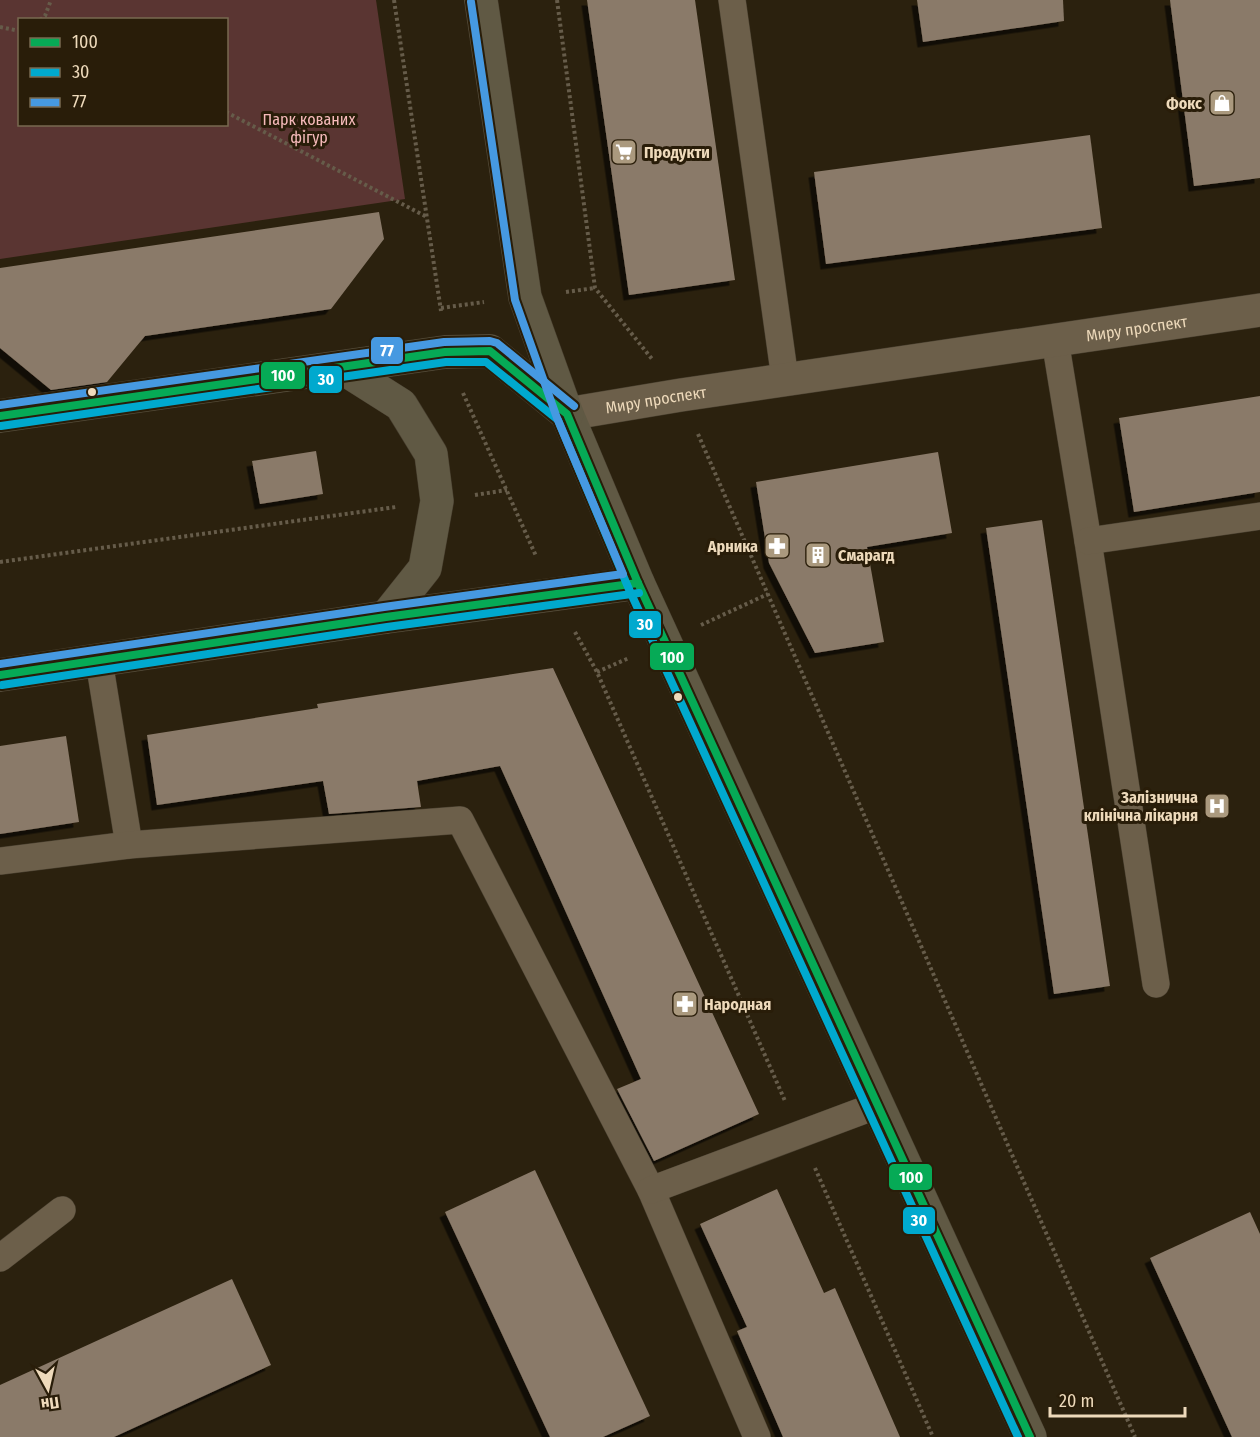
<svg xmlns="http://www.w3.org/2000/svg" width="1260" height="1437" viewBox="0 0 1260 1437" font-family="'Fira Sans Condensed',sans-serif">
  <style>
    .green { fill: #5a3532; fill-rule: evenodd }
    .building { fill: #8a7a69; filter: url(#shadow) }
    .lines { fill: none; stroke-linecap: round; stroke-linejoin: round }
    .service-casing { stroke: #473e2e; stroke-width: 28 }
    .tertiary-casing { stroke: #473e2e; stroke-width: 34 }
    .primary-casing { stroke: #473e2e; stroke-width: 34 }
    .path { stroke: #665c4a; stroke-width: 4; stroke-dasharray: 3 3; stroke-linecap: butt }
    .service { stroke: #6c5f4a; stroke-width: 27 }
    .tertiary { stroke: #6c5f4a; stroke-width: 33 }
    .primary { stroke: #605944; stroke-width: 33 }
    .bus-1-casing { stroke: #291d09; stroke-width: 12 }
    .bus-2-casing { stroke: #291d09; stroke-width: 12 }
    .bus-3-casing { stroke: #291d09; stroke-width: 12 }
    .bus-1 { stroke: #06aa56; stroke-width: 8 }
    .bus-2 { stroke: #00a9ce; stroke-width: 8 }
    .bus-3 { stroke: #4699e1; stroke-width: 8 }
    .bus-dot { fill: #eedabb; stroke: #291d09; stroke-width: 2 }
    .labels { text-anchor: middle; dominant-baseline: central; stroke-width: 6; stroke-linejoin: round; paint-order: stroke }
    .poi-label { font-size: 16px; font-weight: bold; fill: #eedabb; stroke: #291d09; text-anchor: end }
    .park-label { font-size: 16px; fill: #f6baba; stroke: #291d09 }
    .street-label { font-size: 16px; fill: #eedabb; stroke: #291d09 }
    .line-badge { stroke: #291d09; stroke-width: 2 }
    .badge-label { font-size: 16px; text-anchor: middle; font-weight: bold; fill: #fff }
  </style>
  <defs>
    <filter id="shadow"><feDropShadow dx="-5.5" dy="5.5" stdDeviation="0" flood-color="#0009"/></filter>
  </defs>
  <rect width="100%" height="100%" fill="#2b210e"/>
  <path class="green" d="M0,0H376L405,199L0,259ZM20,20H226V124H20Z"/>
  <g class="building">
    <path d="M587,0H695L735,280L629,295Z"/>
    <path d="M917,0H1063L1064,21L923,42Z"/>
    <path d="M1170,0H1260V178L1194,186Z"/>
    <path d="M1090,135L1102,228L826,264L814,172Z"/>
    <path d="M379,212L384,239L331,309L145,336L107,382L51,390L0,348V268Z"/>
    <path d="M1260,396V492L1134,512L1119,418Z"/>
    <path d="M316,451L323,494L260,504L252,461Z"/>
    <path d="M938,452L952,533L867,547L884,642L815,653L769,563L756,482Z"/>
    <path d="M1042,520L1110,986L1054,994L986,528Z"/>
    <path d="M553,668L759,1114L654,1161L617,1089L641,1079L500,766L417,781L421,807L329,814L323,781L157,805L147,735L318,708L317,704Z"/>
    <path d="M66,736L79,822L0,834V746Z"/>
    <path d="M535,1170L650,1416L603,1437H550L445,1212Z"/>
    <path d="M777,1189L824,1293L835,1288L900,1437H783L737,1331L747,1327L700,1224Z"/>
    <path d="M1250,1212L1260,1234V1437H1232L1150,1258Z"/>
    <path d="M232,1279L271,1365L114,1437H0V1385Z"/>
  </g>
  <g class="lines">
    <g class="service-casing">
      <g id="service">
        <path d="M732,0L785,379"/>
        <path d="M1055,340L1088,541L1156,984"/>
        <path d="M1088,541L1260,516"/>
        <path d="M99,661L129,845"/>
        <path d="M0,861L129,845L460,820L651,1190L757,1437"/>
        <path d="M651,1190L878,1105"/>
        <path d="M0,1258L62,1210"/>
      </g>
    </g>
    <g class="tertiary-casing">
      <g id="tertiary">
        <path id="s1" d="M567,414L681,395L1260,310"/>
      </g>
    </g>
    <g class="primary-casing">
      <g id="primary">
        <path d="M481,0L525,297L567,414L638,583L1030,1437"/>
        <path d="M341,367L401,405L431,454L437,501L425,568L386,617"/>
        <path d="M0,416L445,352L490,351L567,414"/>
        <path d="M0,675L386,617L638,583"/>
      </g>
    </g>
    <g class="path">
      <path d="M394,0L441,311"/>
      <path d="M557,0L595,288L652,359"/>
      <path d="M40,20L45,16L51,0"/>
      <path d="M0,27L15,30L20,29"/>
      <path d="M226,112L427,217"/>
      <path d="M566,292L595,288"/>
      <path d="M441,308L484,302"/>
      <path d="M463,393L536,556"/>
      <path d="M698,434L1135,1437"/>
      <path d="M475,495L507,490"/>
      <path d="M0,562L396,507"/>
      <path d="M701,625L768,594"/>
      <path d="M575,632L597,672L785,1101"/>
      <path d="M597,672L629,658"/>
      <path d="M815,1168L933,1437"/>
    </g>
    <use href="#service" class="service"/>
    <use href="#tertiary" class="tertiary"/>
    <use href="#primary" class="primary"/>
    <g class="bus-1-casing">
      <g id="bus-1">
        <path d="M0,416L445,352L490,351L567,414L638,583L1030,1437"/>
        <path d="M0,675L386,617L638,583"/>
      </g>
    </g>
    <g class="bus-2-casing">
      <g id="bus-2">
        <path d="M1,426L446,362H486L558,420L628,587L1018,1437"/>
        <path d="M2,685L387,627L639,593"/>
      </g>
    </g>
    <g class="bus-3-casing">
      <g id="bus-3">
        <path d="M0,405L444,342L490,341L497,343L574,406"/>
        <path d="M0,664L384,607L623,574L557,418L515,300L471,2"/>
      </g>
    </g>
    <use href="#bus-1" class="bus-1"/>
    <use href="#bus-2" class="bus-2"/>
    <use href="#bus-3" class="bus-3"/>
  </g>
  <defs>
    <g id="shop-square" transform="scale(1.35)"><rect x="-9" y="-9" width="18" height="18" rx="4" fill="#aa997e" stroke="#291d09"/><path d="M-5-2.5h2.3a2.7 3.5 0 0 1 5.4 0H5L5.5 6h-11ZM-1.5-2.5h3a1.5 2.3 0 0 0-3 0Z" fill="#fff"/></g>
    <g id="supermarket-square" transform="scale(1.35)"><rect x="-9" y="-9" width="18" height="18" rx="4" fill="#aa997e" stroke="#291d09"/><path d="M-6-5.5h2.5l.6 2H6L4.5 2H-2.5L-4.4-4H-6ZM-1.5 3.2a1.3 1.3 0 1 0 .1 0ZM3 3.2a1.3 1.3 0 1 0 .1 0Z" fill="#fff"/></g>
    <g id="pharmacy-square" transform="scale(1.35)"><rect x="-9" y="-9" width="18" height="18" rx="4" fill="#aa997e" stroke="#291d09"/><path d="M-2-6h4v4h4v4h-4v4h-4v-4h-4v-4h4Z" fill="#fff"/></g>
    <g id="building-square" transform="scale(1.35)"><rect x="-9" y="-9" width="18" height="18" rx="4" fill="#aa997e" stroke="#291d09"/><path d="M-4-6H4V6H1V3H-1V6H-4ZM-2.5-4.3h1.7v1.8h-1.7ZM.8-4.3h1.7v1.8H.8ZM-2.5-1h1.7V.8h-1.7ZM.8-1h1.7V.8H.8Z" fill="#fff"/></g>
    <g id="hospital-square" transform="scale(1.35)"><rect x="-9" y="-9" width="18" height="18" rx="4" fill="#aa997e" stroke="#291d09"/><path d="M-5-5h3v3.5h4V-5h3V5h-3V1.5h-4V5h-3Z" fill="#fff"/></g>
  </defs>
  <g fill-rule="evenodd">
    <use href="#shop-square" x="1222" y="103"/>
    <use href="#supermarket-square" x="624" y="152"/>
    <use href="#pharmacy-square" x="777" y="546"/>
    <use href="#building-square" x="818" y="555"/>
    <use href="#hospital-square" x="1217" y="806"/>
    <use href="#pharmacy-square" x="685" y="1004"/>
  </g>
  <g class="bus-dot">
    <circle cx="92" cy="392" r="5"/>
    <circle cx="678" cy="697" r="5"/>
  </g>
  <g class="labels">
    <g class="poi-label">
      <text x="1202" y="103">Фокс</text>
      <text x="644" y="152" text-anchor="start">Продукти</text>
      <text x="758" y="546">Арника</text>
      <text x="838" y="555" text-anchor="start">Смарагд</text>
      <text x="1198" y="797">Залізнична<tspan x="1198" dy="18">клінічна лікарня</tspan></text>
      <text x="704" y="1004" text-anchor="start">Народная</text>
    </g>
    <g class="park-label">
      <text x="309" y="119">Парк кованих<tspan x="309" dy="18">фігур</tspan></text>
    </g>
    <g class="street-label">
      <text stroke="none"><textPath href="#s1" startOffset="576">Миру проспект</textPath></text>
      <text stroke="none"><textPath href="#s1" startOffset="90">Миру проспект</textPath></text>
    </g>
  </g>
  <g class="line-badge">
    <rect x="370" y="336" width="34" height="29" rx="6" fill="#4699e1"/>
    <rect x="260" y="361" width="46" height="29" rx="6" fill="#06aa56"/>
    <rect x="308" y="365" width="35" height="29" rx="6" fill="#00a9ce"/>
    <rect x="628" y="610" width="34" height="29" rx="6" fill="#00a9ce"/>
    <rect x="649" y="642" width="46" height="29" rx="6" fill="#06aa56"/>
    <rect x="888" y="1163" width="45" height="28" rx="6" fill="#06aa56"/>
    <rect x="902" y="1206" width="34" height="29" rx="6" fill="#00a9ce"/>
  </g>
  <g class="badge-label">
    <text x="387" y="356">77</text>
    <text x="283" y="381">100</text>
    <text x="326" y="385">30</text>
    <text x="645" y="630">30</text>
    <text x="672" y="663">100</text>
    <text x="911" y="1183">100</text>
    <text x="919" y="1226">30</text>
  </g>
  <rect x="18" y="18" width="210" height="108" fill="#291d09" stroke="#786950" stroke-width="1.5"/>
  <rect x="30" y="38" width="30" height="9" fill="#06aa56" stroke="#786950" stroke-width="1.5"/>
  <text x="72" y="48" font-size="18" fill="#eedabb">100</text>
  <rect x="30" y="68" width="30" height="9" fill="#00a9ce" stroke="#786950" stroke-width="1.5"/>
  <text x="72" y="78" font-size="18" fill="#eedabb">30</text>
  <rect x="30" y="98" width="30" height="9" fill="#4699e1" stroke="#786950" stroke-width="1.5"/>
  <text x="72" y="108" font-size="18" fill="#eedabb">77</text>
  <g transform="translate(48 1389) rotate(172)" stroke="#291d09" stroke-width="4.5" paint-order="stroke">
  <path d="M0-4.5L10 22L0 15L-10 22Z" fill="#eedabb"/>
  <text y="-9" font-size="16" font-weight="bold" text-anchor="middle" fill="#eedabb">Пн</text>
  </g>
  <path d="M1050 1407v9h135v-9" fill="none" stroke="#eedabb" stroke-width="3"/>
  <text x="1059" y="1407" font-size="18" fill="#eedabb" stroke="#291d09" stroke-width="4.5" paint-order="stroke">20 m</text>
</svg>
